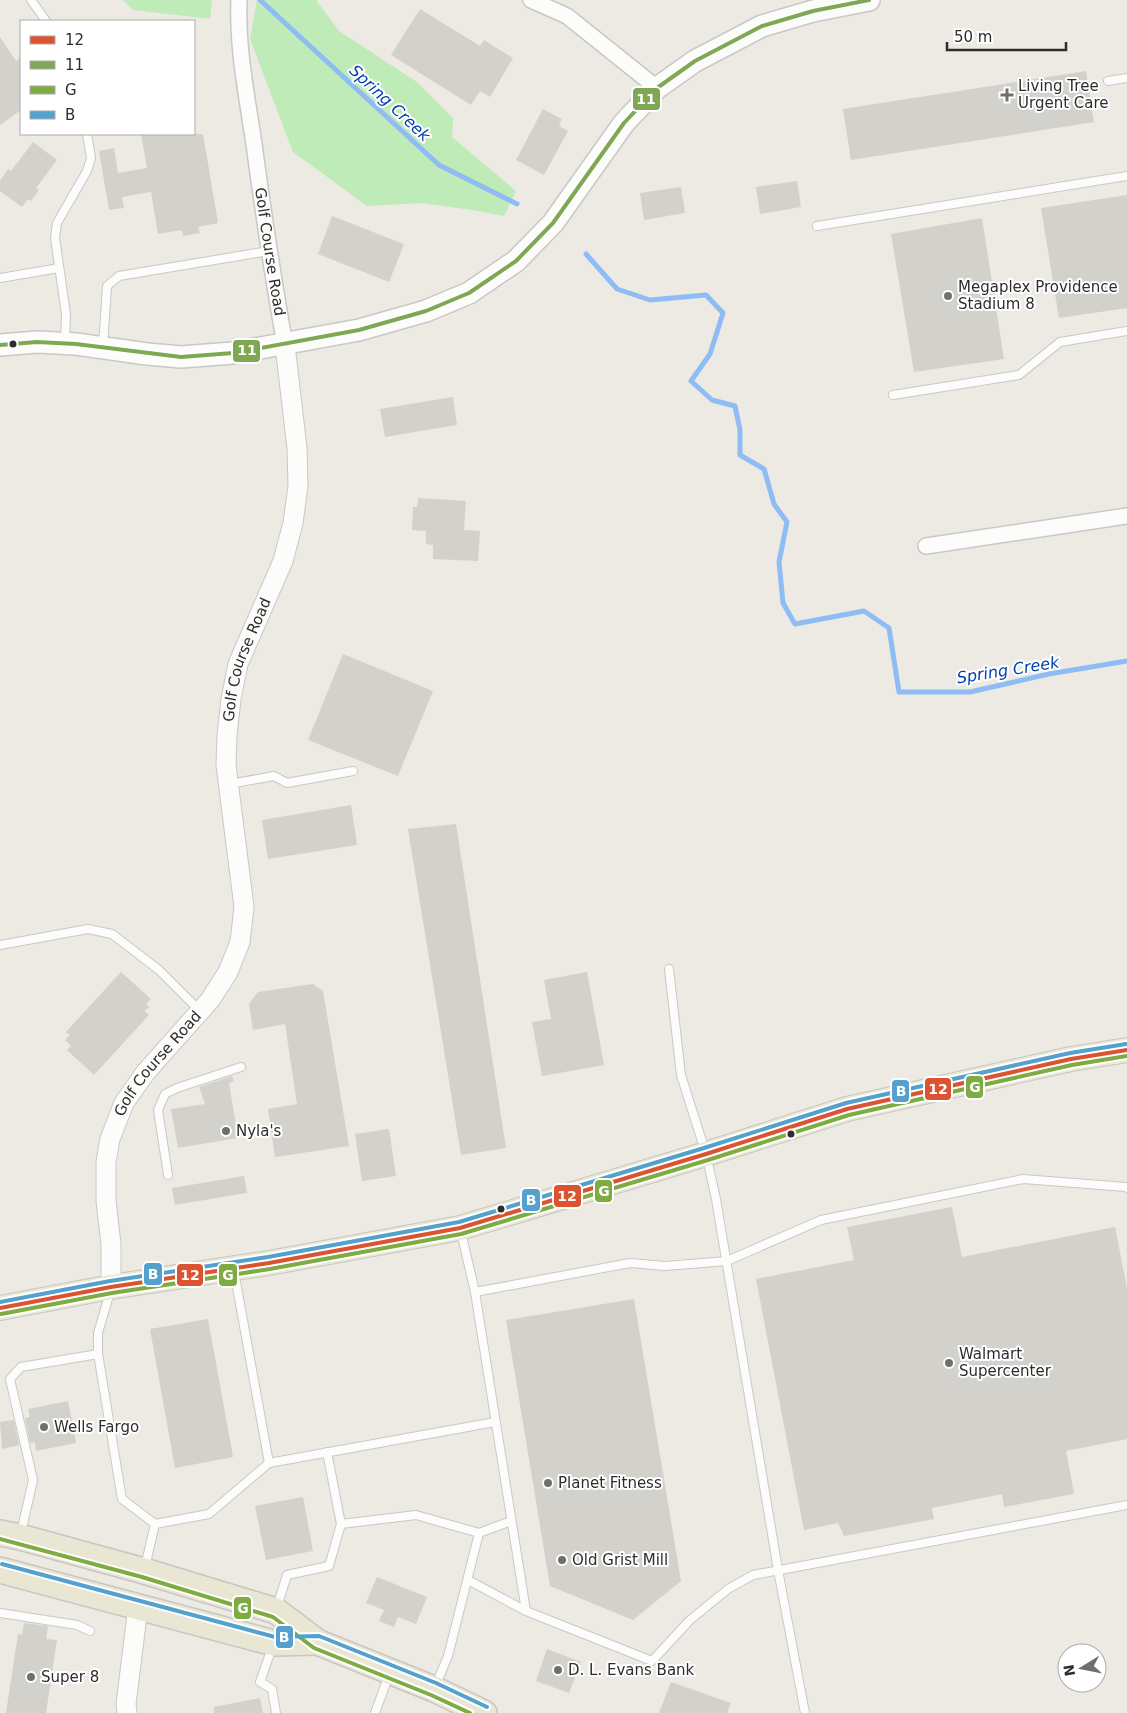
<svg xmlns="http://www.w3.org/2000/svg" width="1127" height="1713" viewBox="0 0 1127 1713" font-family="'DejaVu Sans',sans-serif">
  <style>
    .green { fill: #bfebb8 }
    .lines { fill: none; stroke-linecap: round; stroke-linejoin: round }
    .stream { stroke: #8fbcf4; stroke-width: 5 }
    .building { fill: #d2d1cb }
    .service-casing { stroke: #c9c8c8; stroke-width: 10 }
    .minor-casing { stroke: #c9c8c8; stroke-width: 18 }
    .tertiary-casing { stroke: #c9c8c8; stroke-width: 21 }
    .secondary-casing { stroke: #c9c8c8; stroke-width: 24 }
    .primary-casing { stroke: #c6c6c3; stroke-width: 26 }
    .trunk-casing { stroke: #c6c6c3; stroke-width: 28 }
    .service { stroke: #fcfcfb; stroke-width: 8 }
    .minor { stroke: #fcfcfb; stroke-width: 15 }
    .tertiary { stroke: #fcfcfb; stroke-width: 19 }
    .secondary { stroke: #fcfcfb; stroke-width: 21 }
    .primary { stroke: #e9e9d4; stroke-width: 24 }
    .trunk { stroke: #eae6d4; stroke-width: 25 }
    .bus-1-casing { stroke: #fff; stroke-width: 8 }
    .bus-2-casing { stroke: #fff; stroke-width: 8 }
    .bus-3-casing { stroke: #fff; stroke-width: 8 }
    .bus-4-casing { stroke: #fff; stroke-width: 8 }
    .bus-1 { stroke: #dc5331; stroke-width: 4 }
    .bus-2 { stroke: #7fa854; stroke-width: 4 }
    .bus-3 { stroke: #7fab43; stroke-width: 4 }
    .bus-4 { stroke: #54a1ce; stroke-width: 4 }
    .poi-dot { fill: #706f6c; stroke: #fff; stroke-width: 2 }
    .bus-dot { fill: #2d2d2d; stroke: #fff; stroke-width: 2 }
    .labels { text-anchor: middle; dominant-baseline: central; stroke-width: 4; stroke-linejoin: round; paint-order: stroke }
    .poi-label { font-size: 15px; fill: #2d2d2d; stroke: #fff; text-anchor: start }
    .street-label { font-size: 15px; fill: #2d2d2d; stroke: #fff }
    .water-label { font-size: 16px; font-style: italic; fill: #003fae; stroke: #fff }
    .line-badge { stroke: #fff; stroke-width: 2 }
    .badge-label { font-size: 14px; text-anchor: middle; font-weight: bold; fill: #fff }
  </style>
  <rect width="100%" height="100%" fill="#eceae2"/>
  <g class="green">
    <path d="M123,0H212L210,19L133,10Z"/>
    <path d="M257,0H316L339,31L417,82L453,118L452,137L516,191L504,216L472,210L422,203L367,206L293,152L250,39Z"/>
  </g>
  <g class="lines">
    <g class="stream">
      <path d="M260,0L439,165L517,204"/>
      <path d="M586,254L617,289L650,300L706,295L723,313L710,354L691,381L712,400L735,406L740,430V455L764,469L774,504L787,522L779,562L783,603L795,624L864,611L889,628L899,692H970L1049,674L1127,661"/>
    </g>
  </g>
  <g class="building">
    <path d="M420,9L480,46L484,40L513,58L490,97L480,91L471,105L391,55Z"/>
    <path d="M0,37L16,61L21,57V110L0,125Z"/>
    <path d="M1086,71L1094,122L851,160L843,109Z"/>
    <path d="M543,109L562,119L559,126L568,131L544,175L516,160Z"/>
    <path d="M141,134H203L218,223L198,227L200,233L183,236L182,230L158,234L151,192L122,197L124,208L109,210L99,151L114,148L118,173L147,168Z"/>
    <path d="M33,142L57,160L36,188L39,190L31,201L28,199L22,207L0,191V181L8,169L11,171Z"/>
    <path d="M797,181L801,207L760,214L756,187Z"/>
    <path d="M681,187L685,213L644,220L640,193Z"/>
    <path d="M1127,195V308L1059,318L1041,208Z"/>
    <path d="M332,216L404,244L389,282L318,254Z"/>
    <path d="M982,218L1004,359L914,372L891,234Z"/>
    <path d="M453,397L457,425L385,437L380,409Z"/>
    <path d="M418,498L466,501L464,530L480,531L478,561L433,559V545L426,544V531L412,530L413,507H417Z"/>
    <path d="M343,654L433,691L398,776L308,740Z"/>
    <path d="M351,805L357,845L268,859L262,820Z"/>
    <path d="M456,824L506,1148L461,1155L408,829Z"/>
    <path d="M121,972L151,999L146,1004L149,1007L145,1011L149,1015L94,1075L67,1050L71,1046L65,1040L70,1035L66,1032Z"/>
    <path d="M587,972L604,1065L542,1076L532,1022L551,1019L544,980Z"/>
    <path d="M313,984L323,991L349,1146L275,1157L268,1109L297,1104L285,1024L253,1030L249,1004L258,992Z"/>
    <path d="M232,1076L234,1081L229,1083L238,1138L178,1148L171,1109L205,1104L199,1087Z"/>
    <path d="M389,1129L396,1176L362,1181L355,1134Z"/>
    <path d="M244,1176L247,1193L175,1205L172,1188Z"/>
    <path d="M952,1207L962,1257L1115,1227L1127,1288V1439L1066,1451L1074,1494L1004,1507L1002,1494L932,1508L934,1519L844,1536L838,1523L804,1530L756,1279L854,1260L847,1227Z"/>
    <path d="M634,1299L681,1581L633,1620L550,1586L506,1320Z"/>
    <path d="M208,1319L233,1457L175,1468L150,1329Z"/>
    <path d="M68,1401L76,1443L36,1451L35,1442L30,1443L25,1418L30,1417L28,1409Z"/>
    <path d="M14,1420L19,1445L2,1449L0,1422Z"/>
    <path d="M303,1497L313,1551L266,1560L255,1506Z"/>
    <path d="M377,1577L427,1597L416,1624L398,1617L394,1627L379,1621L384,1610L366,1603Z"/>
    <path d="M24,1623L48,1626L46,1639L57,1640L46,1713H6L18,1634L22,1635Z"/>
    <path d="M547,1649L581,1662L569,1693L536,1681Z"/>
    <path d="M671,1682L731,1703L727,1713H659Z"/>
    <path d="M260,1698L263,1713H214V1707Z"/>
  </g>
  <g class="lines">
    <g class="service-casing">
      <g id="service">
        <path d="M31,0L46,21"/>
        <path d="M1108,81L1127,78"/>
        <path d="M817,226L1127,176"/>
        <path d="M0,278L59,268"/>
        <path d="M65,341L66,314L55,238L57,223L87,171L91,158L87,134"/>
        <path d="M103,346L107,286L119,276L269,251"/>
        <path d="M893,395L1019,375L1060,342L1127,331"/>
        <path d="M229,784L274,776L287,783L353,771"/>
        <path d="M0,945L88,929L112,934L159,970L200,1011"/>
        <path d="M669,969L681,1075L706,1154L716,1199L778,1570L805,1713"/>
        <path d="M168,1175L158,1110L165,1094L177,1088L241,1067"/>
        <path d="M461,1232L475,1292L526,1611"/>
        <path d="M234,1271L269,1463L495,1422"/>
        <path d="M110,1292L98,1333V1354L122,1499L155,1524L145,1567"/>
        <path d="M475,1292L630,1263L665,1266L727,1261L821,1220L1023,1179L1126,1187L1127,1188"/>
        <path d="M327,1452L341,1524L416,1515L479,1533"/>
        <path d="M155,1524L209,1514L269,1463"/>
        <path d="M21,1533L33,1480L10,1379L21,1367L98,1354"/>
        <path d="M468,1580L526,1611L652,1661L690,1620L728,1589L753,1575L1127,1505"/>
        <path d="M277,1607L287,1575L329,1566L341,1524"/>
        <path d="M0,1613L77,1625L90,1631"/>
        <path d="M273,1645L260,1682L272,1689L276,1713"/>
        <path d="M435,1687L448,1656L479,1533L511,1521"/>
        <path d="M375,1713L389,1675"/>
      </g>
    </g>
    <g class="minor-casing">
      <g id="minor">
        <path id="s1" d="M239,0C237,48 247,97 254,144C263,211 273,278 285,345"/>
        <path d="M531,0L567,16L657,88"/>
        <path d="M926,546L1127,516"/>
      </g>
    </g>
    <g class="tertiary-casing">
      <g id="tertiary">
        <path id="s2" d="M111,1287V1244L106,1201V1162L110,1139L124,1103L145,1073L210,1000L228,972L240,942L244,907L226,765L227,735L231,699L238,664L283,561L293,523L298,486L297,448L285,345"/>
        <path d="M127,1713L126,1704L138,1607"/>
      </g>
    </g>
    <g class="secondary-casing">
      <path id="secondary" d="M0,345L37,342L76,344L147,354L181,357L233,353L359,330L426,311L469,293L516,261L553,223L624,123L657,88L695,61L762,26L813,11L869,0"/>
    </g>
    <g class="primary-casing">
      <path id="primary" d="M0,1308L111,1287L269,1263L460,1228L706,1154L847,1109L1071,1059L1127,1050"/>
    </g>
    <g class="trunk-casing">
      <g id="trunk">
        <path d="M0,1533L20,1537L144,1571L276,1611L317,1642L434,1689L484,1713"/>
        <path d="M0,1570L274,1643L317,1642"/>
      </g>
    </g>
    <use href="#service" class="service"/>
    <use href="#minor" class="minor"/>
    <use href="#tertiary" class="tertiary"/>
    <use href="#secondary" class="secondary"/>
    <use href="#primary" class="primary"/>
    <use href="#trunk" class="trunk"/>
    <g class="bus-1-casing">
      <path id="bus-1" d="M0,1308L111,1287L269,1263L460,1228L706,1154L847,1109L1071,1059L1127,1050"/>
    </g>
    <g class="bus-2-casing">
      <path id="bus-2" d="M0,345L37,342L76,344L181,357L233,353L359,330L426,311L469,293L516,261L553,223L624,123L657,88L695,61L762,26L813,11L869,0"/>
    </g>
    <g class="bus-3-casing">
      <g id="bus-3">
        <path d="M1,1314L112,1293L270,1269L461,1234L708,1160L849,1115L1072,1065L1127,1056"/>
        <path d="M0,1539L142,1577L273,1617L314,1648L431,1695L470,1713"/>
      </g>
    </g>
    <g class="bus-4-casing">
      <g id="bus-4">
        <path d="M0,1302L110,1281L268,1257L459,1222L704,1148L846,1103L1070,1053L1126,1044"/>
        <path d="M2,1564L275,1637L319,1636L436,1683L487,1707"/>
      </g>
    </g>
    <use href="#bus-1" class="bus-1"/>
    <use href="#bus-2" class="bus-2"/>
    <use href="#bus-3" class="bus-3"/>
    <use href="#bus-4" class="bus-4"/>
  </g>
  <g class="poi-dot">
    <path d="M1004.5 87.5h5v5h5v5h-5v5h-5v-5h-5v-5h5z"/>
    <circle cx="948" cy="296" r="5"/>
    <circle cx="226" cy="1131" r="5"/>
    <circle cx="949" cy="1363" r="5"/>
    <circle cx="44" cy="1427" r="5"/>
    <circle cx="548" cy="1483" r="5"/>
    <circle cx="562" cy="1560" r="5"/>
    <circle cx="558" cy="1670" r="5"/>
    <circle cx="31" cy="1677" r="5"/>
  </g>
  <g class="bus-dot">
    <circle cx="13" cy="344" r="4.5"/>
    <circle cx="791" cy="1134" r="4.5"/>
    <circle cx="501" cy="1209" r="4.5"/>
  </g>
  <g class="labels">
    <g class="poi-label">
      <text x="1018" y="86">Living Tree<tspan x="1018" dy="17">Urgent Care</tspan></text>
      <text x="958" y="287">Megaplex Providence<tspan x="958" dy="17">Stadium 8</tspan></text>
      <text x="236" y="1131">Nyla's</text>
      <text x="959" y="1354">Walmart<tspan x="959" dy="17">Supercenter</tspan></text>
      <text x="54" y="1427">Wells Fargo</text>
      <text x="558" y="1483">Planet Fitness</text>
      <text x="572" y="1560">Old Grist Mill</text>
      <text x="568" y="1670">D. L. Evans Bank</text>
      <text x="41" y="1677">Super 8</text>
    </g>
    <g class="street-label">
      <text stroke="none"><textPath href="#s1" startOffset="254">Golf Course Road</textPath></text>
      <text stroke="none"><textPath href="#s2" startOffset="674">Golf Course Road</textPath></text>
      <text stroke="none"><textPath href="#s2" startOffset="239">Golf Course Road</textPath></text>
    </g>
    <g class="water-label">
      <text transform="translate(390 103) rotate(43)">Spring Creek</text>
      <text transform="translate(1008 670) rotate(-9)">Spring Creek</text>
    </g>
  </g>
  <g class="line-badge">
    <rect x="632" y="87" width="29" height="24" rx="5" fill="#7fa854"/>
    <rect x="232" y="339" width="29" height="24" rx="5" fill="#7fa854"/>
    <rect x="965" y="1075" width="19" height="24" rx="5" fill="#7fab43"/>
    <rect x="924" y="1077" width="28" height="24" rx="5" fill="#dc5331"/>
    <rect x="891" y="1079" width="19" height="24" rx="5" fill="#54a1ce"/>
    <rect x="594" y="1179" width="19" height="24" rx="5" fill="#7fab43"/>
    <rect x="553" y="1184" width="29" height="24" rx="5" fill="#dc5331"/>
    <rect x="521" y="1188" width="20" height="24" rx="5" fill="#54a1ce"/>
    <rect x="143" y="1262" width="20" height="24" rx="5" fill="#54a1ce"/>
    <rect x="176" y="1263" width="28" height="24" rx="5" fill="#dc5331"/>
    <rect x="218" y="1263" width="20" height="24" rx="5" fill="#7fab43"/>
    <rect x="233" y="1596" width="19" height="24" rx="5" fill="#7fab43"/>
    <rect x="275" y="1625" width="19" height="24" rx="5" fill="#54a1ce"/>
  </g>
  <g class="badge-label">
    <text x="646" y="104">11</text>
    <text x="247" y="355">11</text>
    <text x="975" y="1092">G</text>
    <text x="938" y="1094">12</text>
    <text x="901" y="1096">B</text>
    <text x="604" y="1196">G</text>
    <text x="567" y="1201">12</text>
    <text x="531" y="1205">B</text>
    <text x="153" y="1279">B</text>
    <text x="190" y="1280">12</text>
    <text x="228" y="1280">G</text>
    <text x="243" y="1613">G</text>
    <text x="284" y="1642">B</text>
  </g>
  <rect x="20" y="20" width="175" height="115" fill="#ffffff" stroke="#ababab"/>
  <rect x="30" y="36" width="25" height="8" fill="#dc5331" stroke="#ababab"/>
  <text x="65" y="45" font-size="15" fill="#2d2d2d">12</text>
  <rect x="30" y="61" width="25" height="8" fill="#7fa854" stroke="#ababab"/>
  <text x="65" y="70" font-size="15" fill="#2d2d2d">11</text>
  <rect x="30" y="86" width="25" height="8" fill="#7fab43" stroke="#ababab"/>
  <text x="65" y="95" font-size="15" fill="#2d2d2d">G</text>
  <rect x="30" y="111" width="25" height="8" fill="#54a1ce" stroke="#ababab"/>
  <text x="65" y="120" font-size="15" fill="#2d2d2d">B</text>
  <g transform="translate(1082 1668) rotate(260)"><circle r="24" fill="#ffffff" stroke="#ababab"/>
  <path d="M0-4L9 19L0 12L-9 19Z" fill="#706f6c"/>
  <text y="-8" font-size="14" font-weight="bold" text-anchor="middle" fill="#2d2d2d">N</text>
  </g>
  <path d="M947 42v8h119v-8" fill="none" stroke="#2d2d2d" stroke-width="2.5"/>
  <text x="954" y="42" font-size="15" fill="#2d2d2d" stroke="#ffffff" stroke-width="4" paint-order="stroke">50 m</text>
</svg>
